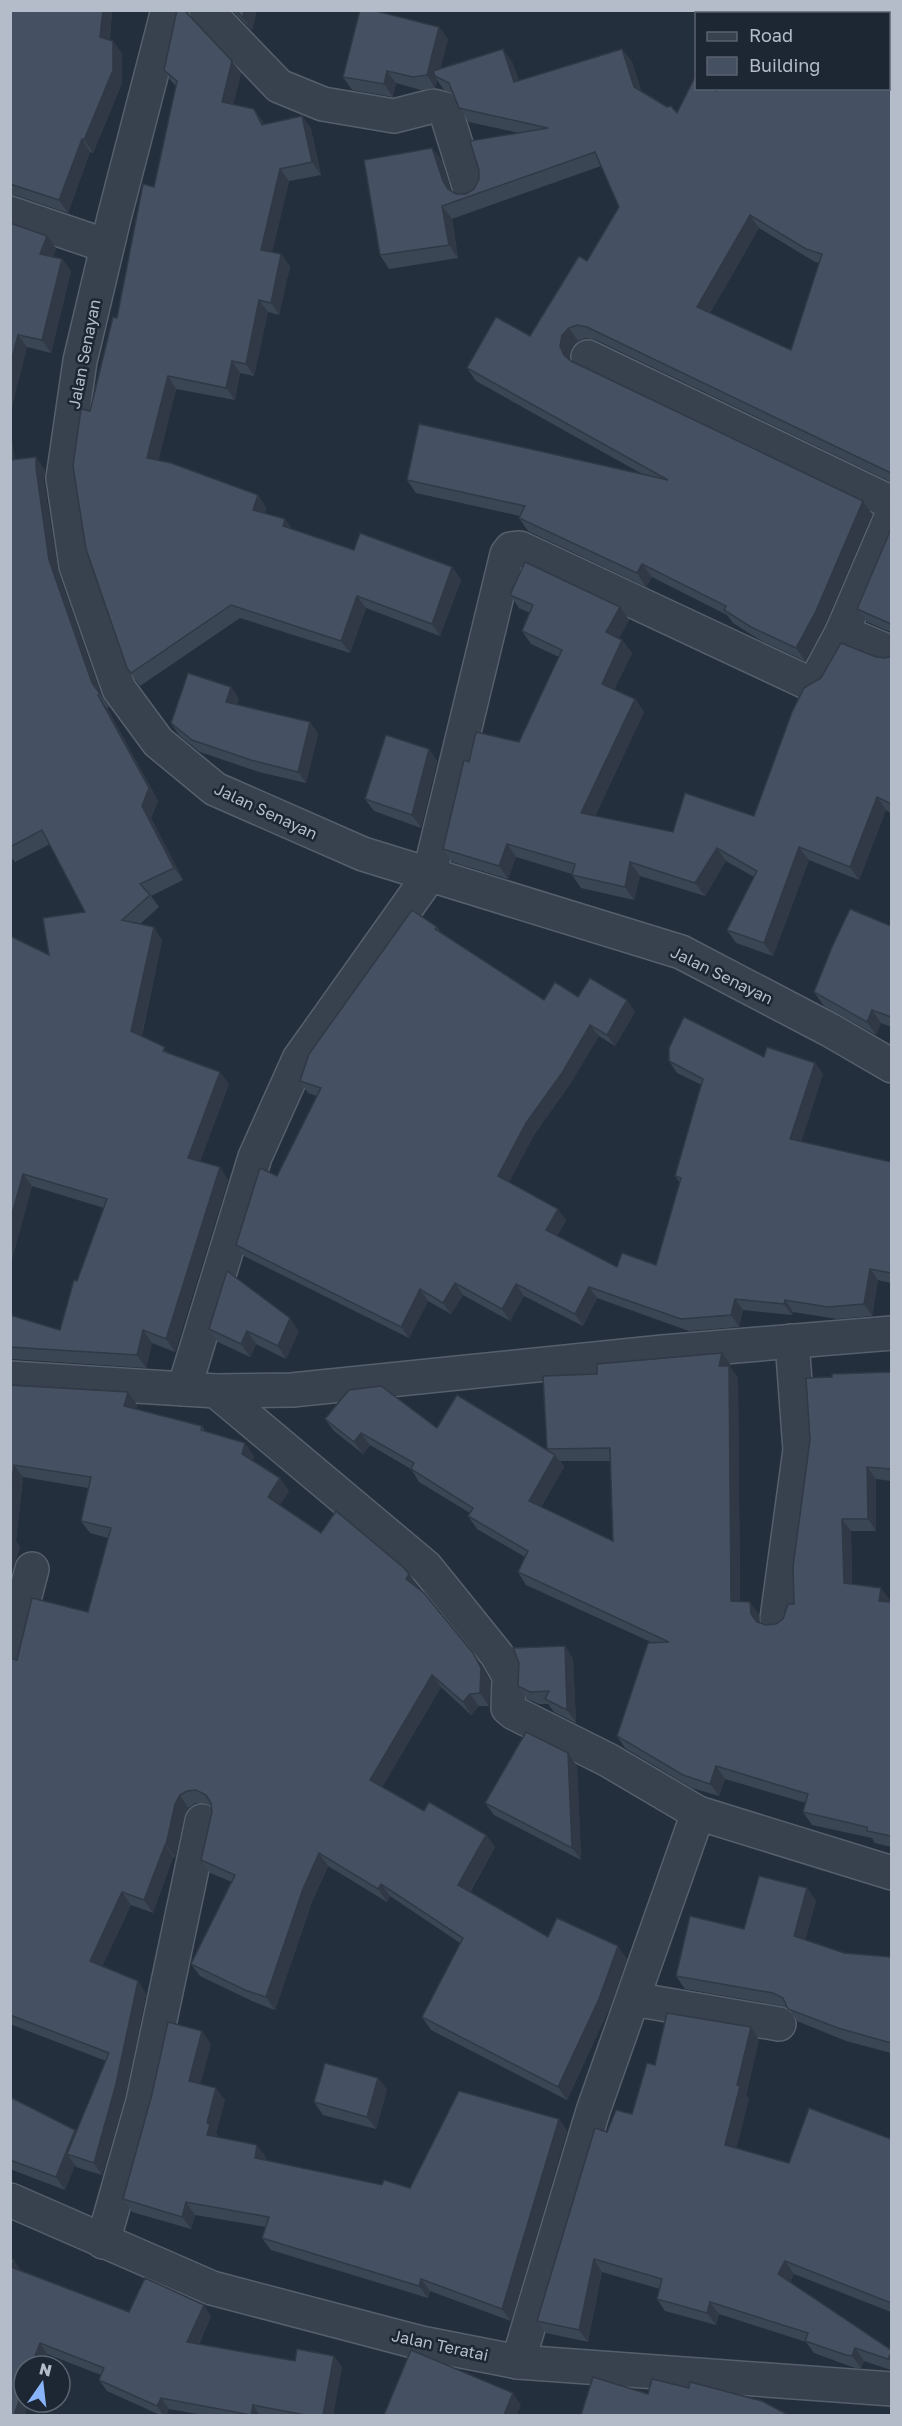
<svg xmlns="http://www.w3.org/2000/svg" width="902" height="2426" viewBox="0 0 902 2426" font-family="'Golos Text',sans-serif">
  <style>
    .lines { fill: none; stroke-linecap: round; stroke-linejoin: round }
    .minor-casing { stroke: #565f6c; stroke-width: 36 }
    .minor { stroke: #38414e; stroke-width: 33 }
    .wall { fill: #3b4654; fill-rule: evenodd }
    .shaded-wall { fill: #303945 }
    .building { fill: #455162; stroke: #303945; stroke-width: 1.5; fill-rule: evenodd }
    .labels { text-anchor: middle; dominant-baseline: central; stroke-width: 5; stroke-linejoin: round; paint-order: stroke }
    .street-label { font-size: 16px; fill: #b4bcc9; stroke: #1d2633 }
  </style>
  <rect width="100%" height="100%" fill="#242f3e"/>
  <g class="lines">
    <g class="minor-casing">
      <g id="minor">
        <path d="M168,10L114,218L80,361L63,478L76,566L119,689L158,742L215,789L363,854L681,952L830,1030L892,1066"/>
        <path d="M206,10L279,86L323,104L394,116L433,106L445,109L470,189"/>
        <path d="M10,213L107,246"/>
        <path d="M588,357L892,503"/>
        <path d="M892,515L842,632L892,653"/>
        <path d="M10,1378L216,1391L292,1390L663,1352L892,1333"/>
        <path d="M184,1389L255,1157L299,1059L429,876L507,554L511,549L520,548L806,682L811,683L818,677L842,632"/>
        <path d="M216,1391L426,1567L497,1655L509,1676L508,1708L514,1713L608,1760L698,1813L892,1873"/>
        <path d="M777,1619L800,1450L792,1341"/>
        <path d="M10,1653L32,1569"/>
        <path d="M633,1999L779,2024"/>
        <path d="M10,2200L212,2288L421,2343L518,2362L892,2389"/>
        <path d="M103,2242L143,2101L202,1821"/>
        <path d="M518,2362L593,2111L698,1813"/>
      </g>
    </g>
    <use href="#minor" class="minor"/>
  </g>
  <g class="wall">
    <path d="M10,10H112L110,40L113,41L122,54V83L93,153L90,152L68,213L15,195H10Z"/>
    <path d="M232,10H257L252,30Z"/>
    <path d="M891,10V482L596,340L586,338L578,341L571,348L569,359L571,361L872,514L825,624L805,661L760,640L733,623L727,615L652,577L646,587L528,531L519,518L520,516L416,493L407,480L644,475L476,381L467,368L530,336L587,261L619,207L601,166L452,219L458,258L389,269L380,255L432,148L442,161L451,191L456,194H466L474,189L519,133L469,122L459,108L453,94L444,90L437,80L435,88L421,90L396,83L393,97L352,90L343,77L439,27L448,39L440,69L512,62L519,81L622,49L632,62L641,91L677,113L716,91ZM759,228L815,262L819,263L791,350L710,313Z"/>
    <path d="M188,15L232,61L241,73L233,105L254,109L264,124L302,116L311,129L321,175L289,181L272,252L281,254L290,266L279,315L268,312L254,376L240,373L235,400L176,389L158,461L266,507L265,513L285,519L292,529L354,550L452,567L461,580L440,636L366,608L350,653L240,618L140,686L127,668L90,411L154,187L176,86L172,82L164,70Z"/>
    <path d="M10,223L56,248L53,257L62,259L71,271L51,353L27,347L10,414Z"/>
    <path d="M10,429L15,460L45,470L44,481L58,572L101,695L109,707L107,708L158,801L151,818L183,880L151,896L159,907L140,924L162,940L142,1036L169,1053L229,1084L200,1161L228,1180L175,1352L152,1343L146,1368L11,1359L10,1315L60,1330L104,1208L32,1186L10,1266V936L49,955L85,912L50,844L15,862L10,856Z"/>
    <path d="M891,529V632L867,622L857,609Z"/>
    <path d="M510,595L620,607L629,620L619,638L622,640L632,653L614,689L635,699L644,712L595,816L673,832L754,816L876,657L885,658L891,656V813L886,810L859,880L809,860L773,956L736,943L727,930L754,877L726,861L705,896L640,876L634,900L581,888L572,875V874L516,857L508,879L452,862L443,849L469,762L519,742L559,657L531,644L522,631L530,613L519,608Z"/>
    <path d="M231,687L239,699L237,705L310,722L318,734L306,783L259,772L200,752L179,735L171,723Z"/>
    <path d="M429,749L437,761L421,828L374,811L365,799Z"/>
    <path d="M891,926V1027L881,1023L876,1035L824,1006L814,992Z"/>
    <path d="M437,927L441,933L544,1000L578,997L627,1000L635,1012L615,1046L599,1036L570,1084L534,1135L509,1182L566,1220L557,1236L617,1267L656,1265L680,1183L675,1176L702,1085L677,1073L669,1061L764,1057L815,1063L823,1074L801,1142L891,1162V1283L878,1280L872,1316L837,1319L793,1312L792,1315L743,1310L739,1327L689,1331L597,1298L583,1326L524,1296L510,1321L463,1295L451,1314L428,1301L409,1338L244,1256L236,1245L277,1176L317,1096L308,1093L300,1081Z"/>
    <path d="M209,1329L299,1331L286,1359L256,1344L250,1357L218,1342Z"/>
    <path d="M731,1365L730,1367L738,1378L740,1601L759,1614L760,1623L766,1625L776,1624L783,1619L794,1604L891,1372V1481L876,1479V1531H851L852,1584L890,1600V1602H891V1847L875,1843L872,1838L812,1825L803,1812L806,1803L725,1779L719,1796L692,1788L625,1748L617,1736L653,1643L526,1585L518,1572L525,1557L477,1529L468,1516L470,1513L419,1482L411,1469L370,1445L363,1454L334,1431L325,1419L437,1428L548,1450L547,1449L597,1374ZM560,1461H610L613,1541L541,1507L564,1467Z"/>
    <path d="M10,1385L137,1405L136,1409L202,1426L206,1432L254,1456L252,1461L289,1491L280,1505L321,1533L409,1574L418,1587L417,1588L473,1653L481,1666L490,1681L489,1706H479L471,1715L441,1687L382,1787L424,1811L486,1835L495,1847L470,1892L548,1937L627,1959L608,2011L567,2100L431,2030L422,2017L460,1943L390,1896L387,1902L328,1866L312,1902L275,2010L254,2002L200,1976L191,1964L232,1882L210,1873L201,1860L212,1812L211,1806L205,1803H196L188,1808L184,1817L175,1858L173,1857L153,1913L131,1905L102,1966L138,1981L146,1994L125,2097L102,2175L76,2167L75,2165L65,2190L10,2169V2097L75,2130L77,2132L106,2061L10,2024V1658L17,1660L88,1612L108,1538L90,1533L81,1521L88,1488L23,1477L16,1541L20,1547L10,1578Z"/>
    <path d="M565,1646L573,1659L576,1723L554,1712L548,1704H539L527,1699L518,1686Z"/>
    <path d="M577,1766L581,1860L494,1815L485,1803Z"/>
    <path d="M807,1888L816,1901L805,1940L844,1953L891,1957V2053L846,2041L797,2021L788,2008L782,2006L685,1989L676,1976L744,1929Z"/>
    <path d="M751,2027L759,2040L746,2095L749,2098L736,2149L789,2163L891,2139V2312L794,2274L790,2282L891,2350V2370L864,2361L861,2368H855L814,2353L806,2342L719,2314L716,2325L665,2311L657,2299L660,2289L602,2272L588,2342L546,2333L537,2321L607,2132L632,2114L655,2065Z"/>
    <path d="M211,2044L200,2084L225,2100L216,2133L218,2138L266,2157L265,2160L382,2185L410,2188L559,2119L567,2131L511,2321L430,2291L428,2298L271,2250L262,2238L266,2227L195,2215L191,2229L132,2212L123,2199Z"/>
    <path d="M378,2078L387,2090L376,2129L323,2115L314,2102Z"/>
    <path d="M22,2271L129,2312L211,2316L199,2344L295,2361L334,2356L342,2367L333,2415H203L169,2409L166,2415H160L107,2391L99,2380L101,2375L47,2354L43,2366H24Z"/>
  </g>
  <g class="shaded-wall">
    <path d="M103,10H112L109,49L100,37Z"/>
    <path d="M244,10H257L252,30L243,18Z"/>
    <path d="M439,27L448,39L438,78L435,76L437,80L435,88L427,75Z"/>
    <path d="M113,41L122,54V83L93,153L84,140Z"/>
    <path d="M503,49L512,62L523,95L514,82Z"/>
    <path d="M622,49L632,62L643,100L634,87Z"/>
    <path d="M232,61L241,73L231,114L222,102Z"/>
    <path d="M387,71L396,83L393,97L384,84Z"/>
    <path d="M254,109L263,122L270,137L262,125Z"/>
    <path d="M302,116L311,129L321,175L312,162Z"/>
    <path d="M82,139L90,152L68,213L59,200Z"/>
    <path d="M432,148L442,161L452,195L457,202L443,181Z"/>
    <path d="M280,169L289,181L270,262L261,250Z"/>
    <path d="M442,206L452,219L458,258L449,245Z"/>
    <path d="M750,215L759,228L706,320L697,307Z"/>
    <path d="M47,236L56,248L49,266L40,254Z"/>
    <path d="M281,254L290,266L279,315L271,303Z"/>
    <path d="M62,259L71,271L51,353L42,340Z"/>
    <path d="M259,300L268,312L254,376L246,364Z"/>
    <path d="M569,328L578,341L571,348L569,359L573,368L564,355L560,346L562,335Z"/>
    <path d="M18,335L27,347L10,414V366Z"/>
    <path d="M232,361L240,373L235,400L226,388Z"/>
    <path d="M168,376L176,389L156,471L147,458Z"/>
    <path d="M10,429L17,473L10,464Z"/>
    <path d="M36,457L45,470L44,481L58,572L101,695L109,707L92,683L49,560L36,468Z"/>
    <path d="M258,495L266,507L262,522L253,510Z"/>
    <path d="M863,501L872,514L825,624L805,661L796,648Z"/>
    <path d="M285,519L294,532L283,526Z"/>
    <path d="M642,564L652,577L646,587L637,573Z"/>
    <path d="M452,567L461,580L440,636L432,624Z"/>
    <path d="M357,596L366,608L350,653L341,641Z"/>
    <path d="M620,607L629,620L615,645L606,632Z"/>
    <path d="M622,640L632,653L611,697L602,684Z"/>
    <path d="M231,687L239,699L234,714L226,702Z"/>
    <path d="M98,695L107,708L158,801L151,818L183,880L174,868L142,806Z"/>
    <path d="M635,699L644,712L590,826L581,813Z"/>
    <path d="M310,722L318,734L306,783L298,772Z"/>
    <path d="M429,749L437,761L421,828L412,815Z"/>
    <path d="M877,797L886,810L859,880L850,867Z"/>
    <path d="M507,844L516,857L508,879L499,866Z"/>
    <path d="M799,847L809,860L773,956L764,943Z"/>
    <path d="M717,848L726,861L705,896L695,883Z"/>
    <path d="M630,862L640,876L634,900L625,887Z"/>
    <path d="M154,927L162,940L140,1043L131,1031Z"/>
    <path d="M627,1000L635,1012L615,1046L607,1035Z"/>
    <path d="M872,1010L881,1023L876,1035L867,1022Z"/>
    <path d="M590,1025L599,1036L570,1084L534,1135L506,1188L498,1176L526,1123Z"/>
    <path d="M815,1063L823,1074L798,1151L790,1139Z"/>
    <path d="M220,1072L229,1084L197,1170L188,1158Z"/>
    <path d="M220,1167L228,1180L175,1352L166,1339Z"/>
    <path d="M23,1174L32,1186L10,1266V1221Z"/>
    <path d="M558,1209L566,1220L554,1242L546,1230Z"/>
    <path d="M870,1269L878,1280L872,1316L864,1304Z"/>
    <path d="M455,1283L463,1295L451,1314L443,1303Z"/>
    <path d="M516,1284L524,1296L510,1321L502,1309Z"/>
    <path d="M589,1287L597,1298L583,1326L575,1314Z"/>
    <path d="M420,1289L428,1301L409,1338L401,1327Z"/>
    <path d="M735,1299L743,1310L739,1327L731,1315Z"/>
    <path d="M785,1300L793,1312L792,1315L784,1304Z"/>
    <path d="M290,1318L299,1331L286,1359L278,1346Z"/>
    <path d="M143,1330L152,1343L146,1368L137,1355Z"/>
    <path d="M247,1331L256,1344L250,1357L241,1344Z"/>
    <path d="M722,1353L731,1365L730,1367L738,1378L740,1613L731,1601L719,1366Z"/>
    <path d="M128,1392L137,1405L133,1419L124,1406Z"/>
    <path d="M361,1433L370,1445L363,1454L354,1442Z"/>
    <path d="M245,1443L254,1456L251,1467L242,1454Z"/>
    <path d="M555,1455L564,1467L537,1513L529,1501Z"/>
    <path d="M14,1465L23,1477L16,1541L20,1547L10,1578V1496Z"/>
    <path d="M867,1467L876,1479V1531L868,1519Z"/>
    <path d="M280,1478L289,1491L277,1510L268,1497Z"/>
    <path d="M842,1519L851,1531L852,1595L844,1583Z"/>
    <path d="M409,1574L418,1587L415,1591L406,1579Z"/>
    <path d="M881,1588L890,1600L888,1613L879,1601Z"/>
    <path d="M750,1602L759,1614L760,1627L751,1614Z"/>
    <path d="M565,1646L573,1659L576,1723L567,1710Z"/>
    <path d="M473,1653L481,1666L490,1681L489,1706L480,1693Z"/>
    <path d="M432,1675L441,1687L379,1792L370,1780Z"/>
    <path d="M470,1694L479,1706L471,1715L463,1702Z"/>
    <path d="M568,1753L577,1766L581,1860L572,1848Z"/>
    <path d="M716,1766L725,1779L719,1796L710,1784Z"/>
    <path d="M180,1795L188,1808L184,1817L175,1858L166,1845L175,1804Z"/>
    <path d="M486,1835L495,1847L466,1897L458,1885Z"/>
    <path d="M165,1845L173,1857L153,1913L144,1900Z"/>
    <path d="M319,1853L328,1866L312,1902L275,2010L266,1997L303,1889Z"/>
    <path d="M381,1884L390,1896L387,1902L378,1889Z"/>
    <path d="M807,1888L816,1901L803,1948L794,1936Z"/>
    <path d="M122,1892L131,1905L99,1974L90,1961Z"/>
    <path d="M618,1946L627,1959L608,2011L567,2100L558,2087Z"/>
    <path d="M138,1981L146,1994L125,2097L102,2175L94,2163Z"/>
    <path d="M751,2027L759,2040L746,2095L749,2098L734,2158L725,2145L737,2085Z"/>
    <path d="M202,2031L211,2044L198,2093L189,2081Z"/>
    <path d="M378,2078L387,2090L376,2129L367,2117Z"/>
    <path d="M216,2088L225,2100L216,2133L219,2137L215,2148L207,2135V2123Z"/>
    <path d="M559,2119L567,2131L511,2321L502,2309Z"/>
    <path d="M75,2130L84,2142L67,2154L75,2165L65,2190L56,2177Z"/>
    <path d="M257,2145L266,2157L263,2170L255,2158Z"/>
    <path d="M186,2202L195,2215L191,2229L182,2217Z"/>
    <path d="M594,2259L602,2272L588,2342L579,2330Z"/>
    <path d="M14,2260L22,2272L11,2267Z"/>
    <path d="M785,2261L794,2274L787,2286L778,2274Z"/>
    <path d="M421,2279L430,2291L428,2298L419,2286Z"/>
    <path d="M710,2302L719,2314L716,2325L707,2313Z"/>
    <path d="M204,2305L211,2316L194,2353L187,2342Z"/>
    <path d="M40,2343L47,2354L43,2366H31Z"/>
    <path d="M855,2348L864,2361L861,2368L852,2356Z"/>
    <path d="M891,2353V2363L888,2359Z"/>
    <path d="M334,2356L342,2367L333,2415H323Z"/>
    <path d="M24,2387V2402H30L25,2415H14Z"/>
    <path d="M513,2393L521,2405L517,2415H504Z"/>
    <path d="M161,2398L169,2409L166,2415H163L157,2406Z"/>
    <path d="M253,2405L260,2415H251Z"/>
  </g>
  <g class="building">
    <path d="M10,10H103L100,37L113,41V70L84,140L82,139L59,200L10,184Z"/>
    <path d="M177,10H184L232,61L222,102L254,109L262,125L302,116L312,162L280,169L261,250L281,254L271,303L259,300L246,364L232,361L226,388L168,376L147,458L171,463L258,495L253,510L285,519L283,526L354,550L360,533L452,567L432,624L357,596L341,641L231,605L131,673L127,668L86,549L73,466L81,409L90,411L113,317L117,318L143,184L154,187L177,81L164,70Z"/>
    <path d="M236,10H244L243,18Z"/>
    <path d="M360,10H372L439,27L427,75L413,77L387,71L384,84L343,77Z"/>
    <path d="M761,10H891V473L587,327L577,325L569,328L562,335L560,346L564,355L571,361L863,501L816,611L796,648L751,627L724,610L726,606L642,564L637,573L519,518L525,506L407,480L419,424L668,480L467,368L496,317L530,336L579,256L587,261L619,207L595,152L442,206L449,245L380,255L364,160L432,148L443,181L448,189L456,194H466L474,189L479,179V170L470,141L548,128L459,108L449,83L435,76L433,71L503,49L514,82L622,49L634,87L667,107L671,106L677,113L694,79L696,81V88H711L716,91L718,88H888V14H760ZM750,215L806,249L822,254L791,350L697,307Z"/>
    <path d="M10,223L47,236L40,254L62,259L42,340L18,335L10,366Z"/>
    <path d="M36,457V468L49,560L92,683L100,694L98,695L149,788L142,806L174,868L140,884L150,895L122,920L154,927L131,1031L165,1047L163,1051L220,1072L188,1158L220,1167L166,1339L143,1330L137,1355L10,1347V1315L60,1330L74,1280L77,1281L107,1199L23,1174L10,1221V936L49,955L43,918L85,912L42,830L10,847V460Z"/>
    <path d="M891,529V624L857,609Z"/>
    <path d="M525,562L620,607L606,632L622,640L602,684L635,699L581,813L673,832L685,793L754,816L792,712L804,688L821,678L841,643L876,657L885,658L891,656V804L877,797L850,867L799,847L764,943L727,930L757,871L717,848L695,883L630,862L625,887L572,875L575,864L507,844L499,866L443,849L464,760L469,762L476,732L519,742L562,650L522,631L533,605L510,595Z"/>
    <path d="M188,673L231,687L226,702L310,722L298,772L251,760L192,740L171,723Z"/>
    <path d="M386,735L429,749L412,815L365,799Z"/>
    <path d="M850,909L891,926V1017L872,1010L867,1022L814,992L832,947Z"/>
    <path d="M412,910L437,927L435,929L544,1000L555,982L578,997L590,978L627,1000L607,1035L590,1025L562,1073L526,1123L498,1176L558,1209L546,1230L617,1267L622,1253L656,1265L681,1178L675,1176L703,1079L669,1061V1048L684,1017L764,1057L767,1047L815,1063L790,1139L891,1162V1273L870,1269L864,1304L828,1307L785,1300L784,1304L735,1299L731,1315L681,1319L589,1287L575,1314L516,1284L502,1309L455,1283L443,1303L420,1289L401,1327L236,1245L260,1168L277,1176L321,1088L300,1081L309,1054Z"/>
    <path d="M227,1271L290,1318L278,1346L247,1331L241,1344L209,1329Z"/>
    <path d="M722,1353L719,1366H729L731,1601L750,1602L751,1614L757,1622L766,1625L776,1624L783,1619L788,1604H794L793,1567L810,1440L806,1378L832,1377V1374L891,1372V1469L867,1467L868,1519H842L844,1583L881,1588L879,1601L891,1602V1836L867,1831V1827L803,1812L808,1794L716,1766L710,1784L683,1775L617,1736L648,1643L669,1642L518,1572L528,1551L468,1516L473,1508L411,1469L414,1463L361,1433L354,1442L325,1419L349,1390L381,1386L437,1428L457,1395L555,1455L529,1501L613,1541L610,1448L547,1449L543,1376L597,1374V1364Z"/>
    <path d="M10,1385L128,1392L124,1406L202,1426L201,1430L245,1443L242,1454L280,1478L268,1497L321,1533L336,1511L404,1568L409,1574L406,1579L424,1593L473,1653L481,1668L480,1693L470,1694L463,1702L432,1675L370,1780L424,1811L429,1802L486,1835L458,1885L548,1937L557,1918L618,1946L599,1999L558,2087L422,2017L463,1938L381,1884L378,1889L319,1853L303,1889L266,1997L245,1990L191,1964L235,1875L201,1860L212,1812L211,1803L206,1795L196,1790L187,1791L180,1795L175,1804L166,1845H165L144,1900L122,1892L90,1961L138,1981L116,2084L94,2163L67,2154L109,2053L10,2015V1658L17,1660L32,1598L88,1612L111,1528L81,1521L91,1477L14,1465L10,1496Z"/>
    <path d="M565,1646L567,1710L545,1699L549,1691L530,1692L518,1686L519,1663L513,1648Z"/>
    <path d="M526,1732L568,1753L572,1848L485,1803Z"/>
    <path d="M759,1876L807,1888L794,1936L844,1953L891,1957V2043L838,2028L788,2009L783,1998L773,1993L676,1976L690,1916L744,1929Z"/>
    <path d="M667,2013L751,2027L737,2085L740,2086L725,2145L789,2163L809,2108L891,2139V2303L785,2261L778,2274L891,2350V2353L888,2359L855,2348L852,2356L846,2355L805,2341L808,2333L710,2302L707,2313L657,2299L662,2279L594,2259L579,2330L537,2321L595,2128L607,2132L616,2110L632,2114L647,2063L655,2065Z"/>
    <path d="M168,2022L202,2031L189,2081L216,2088L207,2123L210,2124L207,2135L257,2145L255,2158L382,2185L384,2180L410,2188L459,2091L559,2119L502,2309L421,2279L419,2286L262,2238L269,2217L186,2202L182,2217L123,2199L152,2094Z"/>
    <path d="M325,2063L378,2078L367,2117L314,2102Z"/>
    <path d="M10,2097L75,2130L56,2177L10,2160Z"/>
    <path d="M10,2259L14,2260L11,2267L129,2312L145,2278L204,2305L187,2342L295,2361L297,2349L334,2356L323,2415H305L253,2405L251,2415L161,2398L157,2406L99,2380L104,2368L40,2343L31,2366H24V2387L14,2415H10Z"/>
    <path d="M411,2350L513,2393L504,2415H384Z"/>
    <path d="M593,2377L648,2394L652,2379L689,2388L690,2382L762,2401L788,2415H581Z"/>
  </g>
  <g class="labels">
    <g class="street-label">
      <text transform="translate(84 354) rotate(-79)">Jalan Senayan</text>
      <text transform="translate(266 811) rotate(25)">Jalan Senayan</text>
      <text transform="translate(722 975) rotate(26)">Jalan Senayan</text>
      <text transform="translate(440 2345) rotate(12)">Jalan Teratai</text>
    </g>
  </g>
  <rect width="902" height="2426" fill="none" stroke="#b4bcc9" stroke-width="24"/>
  <rect x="695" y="12" width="195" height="78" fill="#1d2633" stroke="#59626f" stroke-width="1.5"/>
  <rect x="707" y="32" width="30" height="9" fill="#38414e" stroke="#59626f" stroke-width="1.5"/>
  <text x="749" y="42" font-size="18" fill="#b4bcc9">Road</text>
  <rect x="707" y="57" width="30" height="18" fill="#455162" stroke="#59626f" stroke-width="1.5"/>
  <text x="749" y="72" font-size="18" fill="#b4bcc9">Building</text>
  <g transform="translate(42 2384) rotate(14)"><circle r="28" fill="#1d2633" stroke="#59626f" stroke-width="1.5"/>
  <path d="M0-4.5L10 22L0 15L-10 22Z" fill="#8ab4f8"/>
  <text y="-9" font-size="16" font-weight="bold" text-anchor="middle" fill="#b4bcc9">N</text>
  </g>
</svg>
